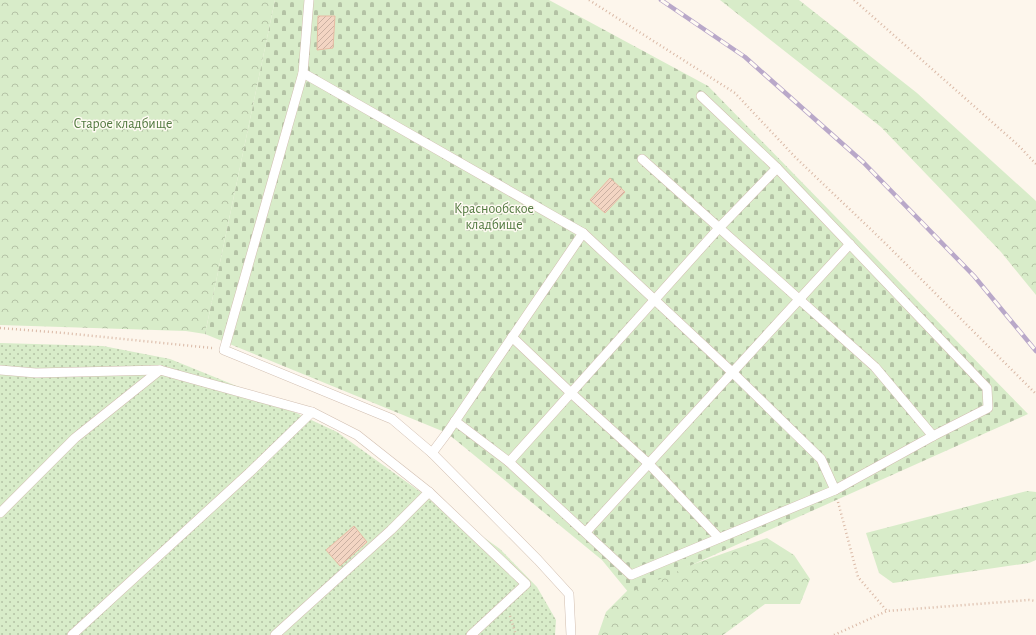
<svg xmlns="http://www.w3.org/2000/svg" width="1036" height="635" viewBox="0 0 1036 635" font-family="'Alegreya Sans',sans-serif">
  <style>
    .forest { fill: url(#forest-crowns) }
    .cemetery { fill: url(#cemetery-stones) }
    .park { fill: url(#park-dots) }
    .building { fill: url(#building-hatch); stroke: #e6bba3 }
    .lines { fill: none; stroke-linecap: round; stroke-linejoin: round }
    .service-casing { stroke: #d1beb0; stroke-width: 10 }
    .path { stroke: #d9b8a5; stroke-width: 2.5; stroke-dasharray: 1 3; stroke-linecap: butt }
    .service { stroke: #fff; stroke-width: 9 }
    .rail-casing { stroke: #b9a8c9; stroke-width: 4.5 }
    .rail { stroke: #fffaf3; stroke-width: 3; stroke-dasharray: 9; stroke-linecap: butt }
    .labels { text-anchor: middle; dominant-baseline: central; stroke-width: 3; stroke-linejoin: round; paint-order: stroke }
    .park-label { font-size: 14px; fill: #537a41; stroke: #fffaf3 }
  </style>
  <defs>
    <pattern id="forest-crowns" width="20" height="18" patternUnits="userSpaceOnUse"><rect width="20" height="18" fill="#d8ecc9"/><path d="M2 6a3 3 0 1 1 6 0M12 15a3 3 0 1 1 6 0" fill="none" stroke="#b4c2a5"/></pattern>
    <pattern id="cemetery-stones" width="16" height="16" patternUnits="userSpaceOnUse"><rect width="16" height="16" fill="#d8ecc9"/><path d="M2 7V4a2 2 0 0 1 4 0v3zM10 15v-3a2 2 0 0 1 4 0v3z" fill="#b4c2a5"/></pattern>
    <pattern id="park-dots" width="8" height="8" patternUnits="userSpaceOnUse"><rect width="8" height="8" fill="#d8ecc9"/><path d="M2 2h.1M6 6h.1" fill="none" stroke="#b4c2a5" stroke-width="1.8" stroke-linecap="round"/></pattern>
    <pattern id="building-hatch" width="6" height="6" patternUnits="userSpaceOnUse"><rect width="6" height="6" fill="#f3d5c3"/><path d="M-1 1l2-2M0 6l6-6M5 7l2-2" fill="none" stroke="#cab0a1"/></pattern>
  </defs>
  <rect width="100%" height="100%" fill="#fdf6ec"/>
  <g class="forest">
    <path d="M0,0H275L205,334L186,331L0,325Z"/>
    <path d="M720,0H799L917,93L1036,201V295L1001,252L881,127Z"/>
    <path d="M1027,491L1036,492V560L1029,563L893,583L879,573L866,533Z"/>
    <path d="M767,538L794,555L810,579L800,604H765L723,635H598L606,612L632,586Z"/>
  </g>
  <path class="cemetery" d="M275,0H549L708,86L1028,414L629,593L602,560L447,433L205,334Z"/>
  <path class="park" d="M0,343L103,346L170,359L249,391L337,432L500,549L537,587L556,620L555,635H0Z"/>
  <g class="building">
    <path d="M318,16H335L333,48L317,50Z"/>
    <path d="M610,178L625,192L605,213L590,200Z"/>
    <path d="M354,526L367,542L340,566L326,550Z"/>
  </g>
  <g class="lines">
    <g class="service-casing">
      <g id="service">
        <path d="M309,0L303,73L583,233L733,373L821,459L835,490"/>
        <path d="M303,73L224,350L392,419L432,453L538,560L569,594L571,635"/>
        <path d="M642,159L875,367L933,436"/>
        <path d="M512,337L571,393L649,464L719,538"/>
        <path d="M0,370L36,373L160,370L312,412L357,435L429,492L526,584L471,635"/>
        <path d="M455,421L509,462L631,575L835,490L933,436L988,408L987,388L777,168L701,96"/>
        <path d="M432,453L447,433L583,233"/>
        <path d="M509,462L719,228L777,168"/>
        <path d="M0,513L75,438L160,370"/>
        <path d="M586,532L850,244"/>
        <path d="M72,635L249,473L312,412"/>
        <path d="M275,635L391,530L429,492"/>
      </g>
    </g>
    <g class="path">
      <path d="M589,0L735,93L796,158L884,242L1036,394"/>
      <path d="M854,0L1018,145L1036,164"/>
      <path d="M0,328L64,333L212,348"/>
      <path d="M838,502L858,577L887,611"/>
      <path d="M510,616L516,635"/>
      <path d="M834,635L887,611L1029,600L1036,601"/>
    </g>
    <use href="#service" class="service"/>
    <g class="rail-casing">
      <path id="rail" d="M661,0L745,57L863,162L974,276L1036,351"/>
    </g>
    <use href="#rail" class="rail"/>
  </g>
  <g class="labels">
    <g class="park-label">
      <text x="123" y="124">Старое кладбище</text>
      <text x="494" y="209">Краснообское<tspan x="494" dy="16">кладбище</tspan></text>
    </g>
  </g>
</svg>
